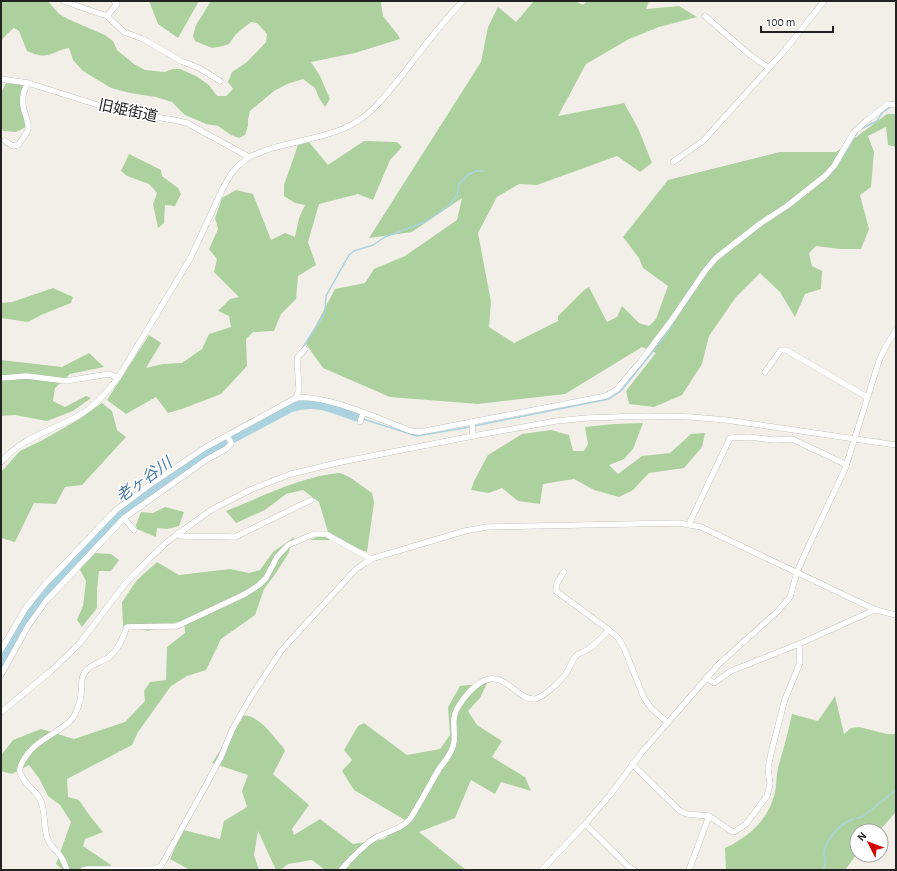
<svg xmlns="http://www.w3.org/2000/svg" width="897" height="871" viewBox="0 0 897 871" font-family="'Alegreya Sans','Noto Sans JP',sans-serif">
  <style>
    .forest { fill: #add19e }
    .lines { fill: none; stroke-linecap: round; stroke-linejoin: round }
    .stream { stroke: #aad3df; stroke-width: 1.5 }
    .river { stroke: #aad3df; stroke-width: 9 }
    .minor-casing { stroke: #a9a9a9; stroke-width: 6 }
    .minor { stroke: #fff; stroke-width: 5.5 }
    .labels { text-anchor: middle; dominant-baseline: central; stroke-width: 3; stroke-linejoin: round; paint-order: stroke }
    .street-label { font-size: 15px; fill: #222; stroke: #fff }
    .water-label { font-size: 16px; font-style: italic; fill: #4a7aab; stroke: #fff }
  </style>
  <rect width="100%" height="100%" fill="#f2efe9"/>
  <g class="forest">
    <path d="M1,1H48L59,14L70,20L105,35L113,41L117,50L134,64L145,70L165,72L173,69H180L196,76L209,85L217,96H226L233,89L228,82L232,72L247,62L266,42L267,34L257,23L251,22L236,34L229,44L223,46L212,48L195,41L193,36L196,25L211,1H383L381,3L383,16L398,35L400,39L355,53L311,62L320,76L330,99L325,107L319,98L315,88L303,79L287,84L274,91L250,111L248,120V126L245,135L239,138L231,135L218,126L206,124L185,115L172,102L156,97L130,93L111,88L83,71L73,60L69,48C49,52 50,61 27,51L19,31L14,28L8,33L1,41Z"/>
    <path d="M149,1H199L178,38L158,24Z"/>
    <path d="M534,1H575L583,5L587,1H649L646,9L679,6L697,17L659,27L629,39L586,64L558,116L624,103L638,128L652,163L640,172L617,156L537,185L519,184L497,197L478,233L491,302L489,327L514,343L558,321V316L584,290L589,287L607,322L617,317L622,306L639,323L649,326L656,319L668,286L643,268L639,258L623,237L668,180L780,152H836L887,114H896V147L888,145L886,127L868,136L874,152L871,187L860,195L869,229L861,249H840L816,246L809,253L812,266L822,271L821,289L805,294L795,317L780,292L760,273L736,297L709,336L702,364L682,395L654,407L629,404L626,391L656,353L642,347L565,394L478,404L390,397L323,368L306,344L335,289L365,283L374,269L405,256L457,220L462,198L412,232L369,238L481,62L488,27L498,7L516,22Z"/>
    <path d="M6,83L23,85L20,106L26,127L16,132L3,131L1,124V93Z"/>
    <path d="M364,141L397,142L402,147L390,160L373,200L358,194L319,204L308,242L316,265L298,276L296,299L281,314L274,331L253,332L246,339L247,366L221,394L182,409L168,413L156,397L126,414L107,400L149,335L161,343L146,368L163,364L182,363L202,349L209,334L231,327L229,316L218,311L230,299L239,297L214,272L217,259L209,249L218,229L215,218L222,198L236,190L253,194L271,240L285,233L295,237L299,218L305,205L295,203L284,196V185L298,145L309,142L328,165Z"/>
    <path d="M129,154L161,170L162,176L178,188L181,194L175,206L165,205L164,223L158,228L153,204L157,193L149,184L127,176L121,171Z"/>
    <path d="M53,288L73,297L71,303L41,315L28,322L1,318V303L12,302Z"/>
    <path d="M89,353L104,367L70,374L55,388L53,401L65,407L86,396L91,398L73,411L47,421L15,415L1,416V360L62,367Z"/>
    <path d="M102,403L112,411L117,430L126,437L82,485L65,487L56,504L34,503L15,542L1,538V472L20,451L41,441L76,421Z"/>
    <path d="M643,423L633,449L624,459L609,465L618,474L642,456L670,453L691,434L705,433L702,447L684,468L649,473L633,490L619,497L594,490L574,479L543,484L540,504L518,501L502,488L489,493L471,490L474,481L488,455L522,434L551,430L569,435L573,451H584L588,444L585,427L614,424Z"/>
    <path d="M340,473C351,476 361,486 372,493L374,503L367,552L332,540H310L328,532L319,502L303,490L286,494L265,510L236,523L226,511C261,497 302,476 340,473Z"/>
    <path d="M165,507L184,512L179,526L167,529L157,528L156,537L137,529L136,525L141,512L153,513Z"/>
    <path d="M294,537L288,554L276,573L264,589L255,615L221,639L206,670L187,676L171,686L138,732L132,745L67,779L68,797L79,800L90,816L103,832L85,839L83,846L111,865L110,870H63L56,864L71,822L60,805L48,796L39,778L29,765L12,774L1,771L2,754L13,740L41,729L74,739L125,722L145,701L144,691L150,682L166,680L167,647L185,633L184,620L148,631L123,626L122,602L137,580L157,562L179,575L230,569L249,573L260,570L273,552Z"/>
    <path d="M93,553L111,554L119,560L111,571H99L97,589V608L82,627L77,620L83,606L86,581L79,568Z"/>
    <path d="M487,683L480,698L468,711L477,725L502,741L492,757L525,777L531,791L501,782L495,794L471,780L455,818L419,832L466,870H325L312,860L288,864L283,868L276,870L258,831L254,855L259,870H190L170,859L183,830L220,839L224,821L247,807L242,791L248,775L212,763L243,715C261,716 272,736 283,747L285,751L273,774L309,805L292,829L294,835L320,819L353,844L384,839L405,820L354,790L342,771L352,760L344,750L358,726L364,723L407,755L440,749L450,735L448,707L460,686Z"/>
    <path d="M835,696L844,734L851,728L859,727L887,734H896V812L879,831H857V854L845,870H726L725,848C748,837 767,821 774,796C777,787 776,777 778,768C783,750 788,733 792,714L818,721Z"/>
  </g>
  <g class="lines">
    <g class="stream">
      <path d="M861,129L877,121L882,113L890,107"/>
      <path d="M838,164L858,131"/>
      <path d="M303,347L325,313L326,296L349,255L354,251L373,245L385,237L425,222L449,205L454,199L457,196L459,184L468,175L476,171H483"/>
      <path d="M300,400V405"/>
      <path d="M363,419L417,436L470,427"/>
      <path d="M474,426L609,399L621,391L658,345L672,325"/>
      <path d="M857,818L862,817L896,790"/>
      <path d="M822,870L825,866C826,861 824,857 824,853C825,840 841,822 854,819"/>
    </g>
    <path class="river" d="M1,663L27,616L49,588L109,524L153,491L206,453L290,408C317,399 332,409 357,417"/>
    <g class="minor-casing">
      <g id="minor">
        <path d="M63,1L107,16L124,32L143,39L181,61L199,68L220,81"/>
        <path d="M107,16L117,4L114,1"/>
        <path d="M705,16L750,55L769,68"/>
        <path d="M1,79L28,83L101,106L123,112L174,120L187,123L249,157"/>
        <path d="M5,141L13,146L18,145C21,140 27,134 28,129C29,124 27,121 26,116C21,104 21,94 28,83"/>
        <path d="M673,162L703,141L785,50L824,1"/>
        <path d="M765,372L781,350H786L867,397"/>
        <path d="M1,378L27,376L66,381L109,374L118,378"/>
        <path d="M296,398L299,390L297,358L305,349"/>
        <path d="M360,422L363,413"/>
        <path d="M472,422L473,436"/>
        <path d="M1,462C21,438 51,431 78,416C94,407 106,393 118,378L190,259L223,188L231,174L239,165L249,157L266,150C293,141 333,137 356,122C375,111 389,91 403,74C422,49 441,23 463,1"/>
        <path d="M124,518L134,530"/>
        <path d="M689,524L730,438L749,437L774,440L792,439L843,463L846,466"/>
        <path d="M178,533L181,536L235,537L311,500"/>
        <path d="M564,572L557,583L556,591L609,630L618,638L624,648L644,698L651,708L668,723"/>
        <path d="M1,650L25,609L45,584L116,510L148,486L206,447L296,398C323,393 384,421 411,431L420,432L606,396L617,389L640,362L671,321L705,271L716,258L761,223L787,206L825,176L834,166L854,132L865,122L888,104L896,105"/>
        <path d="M1,675L28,626L46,601L124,518L206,460L226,449L231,444V442L227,436"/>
        <path d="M706,678L714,683L731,671L799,644L870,612L876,610"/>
        <path d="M1,712L51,671L79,644L125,584L149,559L167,542L211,510L252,489L291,474L341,462L473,436L556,421L587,418L646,416L691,417L726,420L896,445"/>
        <path d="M632,764L680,811L687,814L709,816L731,831L734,832L746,824L767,796L770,784L768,768L772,749L785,699L800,663L799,644"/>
        <path d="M585,824L629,867L634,870"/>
        <path d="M67,870C65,864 63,859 59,854C54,848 49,845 47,837C43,824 46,811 40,799C35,789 23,784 20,772C18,766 26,756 30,751C42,737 61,732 73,718C77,711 80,703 81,695C82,688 80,678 85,672C91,663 103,663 110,656C119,649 123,637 127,627L177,626L245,594L259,585L266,578L277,557L288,545L314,534H326L371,559"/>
        <path d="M83,870L88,869H154L161,866L206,785L221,757L232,730L252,695L281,651L291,640L355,570L365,563L374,558L465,531L487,527L679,523L701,527L876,610L896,615"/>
        <path d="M341,870C351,859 362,846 375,838C388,831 400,830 410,819C420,803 429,786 439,769C443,763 448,758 451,751C457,740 453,731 454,719C454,708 471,688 480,683C503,667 517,701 535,699C544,697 562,680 567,672C570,667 572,660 576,656C579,653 584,652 587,650C595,645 602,637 609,630"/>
        <path d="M542,870L585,824L610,795L642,752L719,664L778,611L790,597L797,572L809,545L845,469L879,361L886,346L896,330"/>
        <path d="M689,870L709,816"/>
      </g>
    </g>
    <use href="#minor" class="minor"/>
  </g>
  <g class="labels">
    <g class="street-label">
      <text transform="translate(128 111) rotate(12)">旧姫街道</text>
    </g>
    <g class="water-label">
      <text transform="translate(144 480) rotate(-36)">老ヶ谷川</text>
    </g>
  </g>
  <rect width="897" height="871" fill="none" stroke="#222222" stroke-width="4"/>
  <g transform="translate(869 843) rotate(312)"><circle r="19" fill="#ffffff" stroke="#a7a7a7"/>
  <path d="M0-3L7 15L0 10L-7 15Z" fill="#d40000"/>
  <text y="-6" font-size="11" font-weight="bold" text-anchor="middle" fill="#222222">N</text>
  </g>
  <path d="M761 26v6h72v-6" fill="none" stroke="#222222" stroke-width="2"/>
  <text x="767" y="26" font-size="12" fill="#222222" stroke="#ffffff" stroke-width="3" paint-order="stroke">100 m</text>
</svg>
